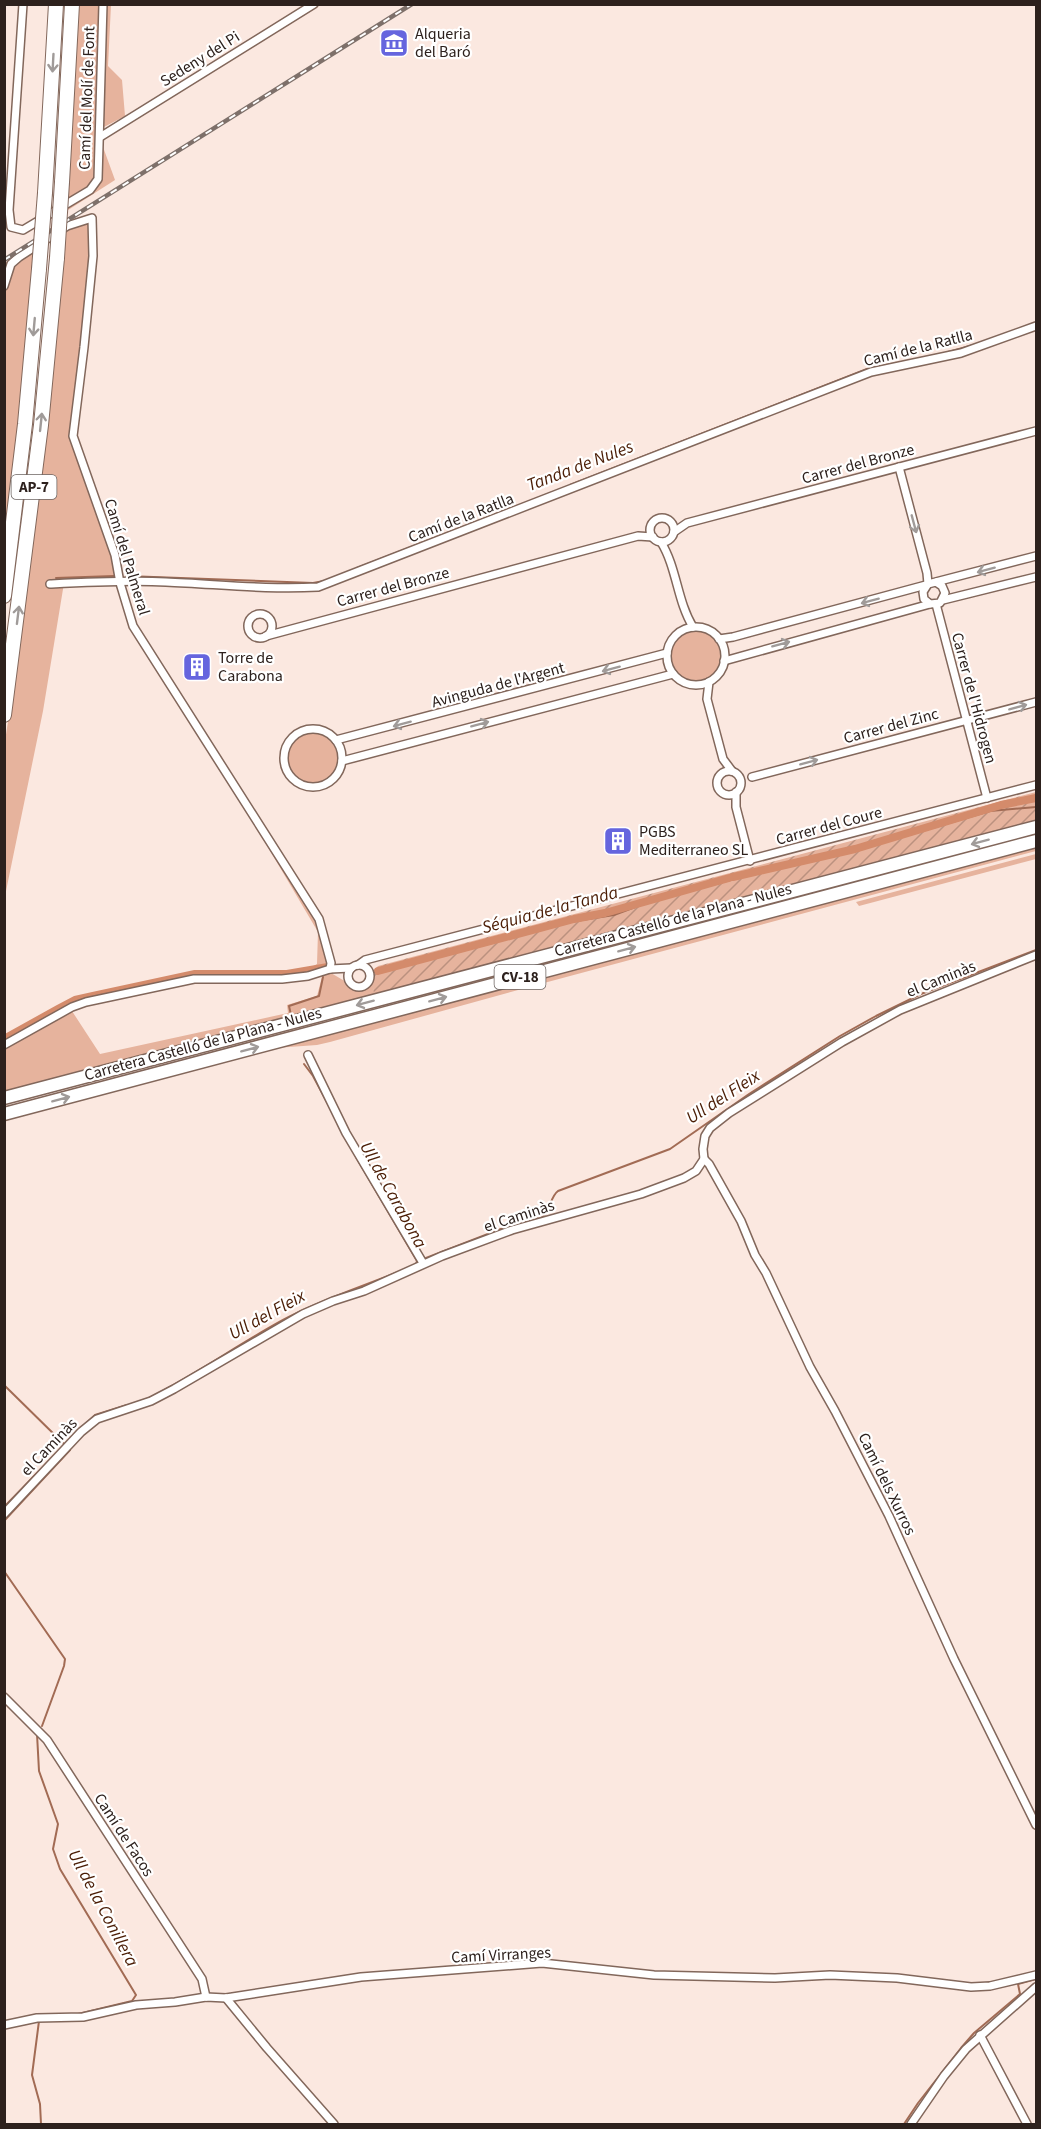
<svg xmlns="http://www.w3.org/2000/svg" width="1041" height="2129" viewBox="0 0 1041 2129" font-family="'Source Sans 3',sans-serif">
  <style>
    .grass { fill: #e6b39d }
    .garden { fill: url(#garden-furrows) }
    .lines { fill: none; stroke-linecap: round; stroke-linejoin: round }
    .stream { stroke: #a26b54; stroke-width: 2 }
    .canal { stroke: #d48b6b; stroke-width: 8 }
    .minor-casing { stroke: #82675b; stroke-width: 10 }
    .primary-casing { stroke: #82675b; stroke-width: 15 }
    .motorway-casing { stroke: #82675b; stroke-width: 16 }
    .minor { stroke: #fff; stroke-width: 7 }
    .primary { stroke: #fff; stroke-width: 12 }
    .motorway { stroke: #fff; stroke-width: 14 }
    .rail-casing { stroke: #7e706a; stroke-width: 4.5 }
    .rail { stroke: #fff; stroke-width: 2; stroke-dasharray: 7; stroke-linecap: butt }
    .motorway-bridge-casing { stroke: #82675b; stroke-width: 16; stroke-linecap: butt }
    .motorway-bridge { stroke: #fff; stroke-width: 14 }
    .oneway { stroke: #a09b99 }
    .labels { text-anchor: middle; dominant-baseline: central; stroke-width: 4.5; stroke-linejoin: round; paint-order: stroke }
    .shield { fill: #fff; stroke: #6c6461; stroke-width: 1.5 }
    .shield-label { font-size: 15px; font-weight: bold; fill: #2d211d }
    .poi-label { font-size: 16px; fill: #2d211d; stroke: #fff; text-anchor: start }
    .street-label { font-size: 16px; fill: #2d211d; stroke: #fff }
    .water-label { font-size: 18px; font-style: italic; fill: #4b1d05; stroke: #fff }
  </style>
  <defs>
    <pattern id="garden-furrows" width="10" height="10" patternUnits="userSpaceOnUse" patternTransform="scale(1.5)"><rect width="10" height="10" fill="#e6b39d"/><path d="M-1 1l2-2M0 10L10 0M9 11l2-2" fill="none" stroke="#bb917f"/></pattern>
  </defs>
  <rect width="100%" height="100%" fill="#fbe8e0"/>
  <g class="grass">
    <path d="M77,5H111L108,66L122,80L125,116L104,127L103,147L115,180L65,212Z"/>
    <path d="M92,219V256L72,436L106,528L120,581L64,583L43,711L5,896V741L13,689L63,229Z"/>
    <path d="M38,243L5,570V263Z"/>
    <circle cx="696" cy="657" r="26"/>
    <circle cx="313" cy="758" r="26"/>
    <path d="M229,781L315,913L331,973L358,989L367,987L372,978L375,998L5,1094V1045L70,1008L100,1054L288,1013L287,1005L317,996L323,973L309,976L310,968L317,964L318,932Z"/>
    <path d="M1036,845V851L529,987L330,1042L317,1045L275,1048Z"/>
    <path d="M1036,854V859L859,906L856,902Z"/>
  </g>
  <path class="garden" d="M1036,792V822L375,998C373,987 369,974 378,966Z"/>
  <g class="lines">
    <g class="stream">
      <path d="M948,352L977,344"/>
      <path d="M570,485L867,369L943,354"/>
      <path d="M357,568L553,492"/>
      <path d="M126,576L313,583L324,581"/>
      <path d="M56,578L114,576"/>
      <path d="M375,972L563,923L614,915L654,900L765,871L847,853L990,811L1036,807"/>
      <path d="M291,1015L289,1006L319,996L323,977"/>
      <path d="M304,1064L313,1076L337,1121"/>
      <path d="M356,1157L417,1261L416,1264"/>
      <path d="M426,1258L506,1227L543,1217C551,1209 550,1197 558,1191L670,1149L749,1094L840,1036L876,1016L921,994L1036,950"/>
      <path d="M4,1385L64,1444"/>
      <path d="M147,1399C194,1376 237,1345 283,1320C320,1300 359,1288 398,1272"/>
      <path d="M80,1429L95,1415L127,1405"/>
      <path d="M4,1507L76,1433"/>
      <path d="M4,1521L70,1450"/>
      <path d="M4,1571L65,1659L64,1666L42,1726"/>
      <path d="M37,1734L39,1771L58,1824L53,1849L60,1869L136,1995L132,2001L78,2014"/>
      <path d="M42,2014H57"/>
      <path d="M39,2021L32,2075L40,2104L41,2124"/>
      <path d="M904,2124L918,2103L961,2048L974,2033L1020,1994L1018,1984L1036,1979"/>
    </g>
    <g class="canal">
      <path d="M733,877L855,849L1001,805L1036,798"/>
      <path d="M378,971L574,919L605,913L729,878"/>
      <path d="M4,1039L58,1009L75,1000L93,996L195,974H287L328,967"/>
    </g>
    <g class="minor-casing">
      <g id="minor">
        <path d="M23,4L9,210L11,227L23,230L90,190L98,179L103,4"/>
        <path d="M100,137L314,4"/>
        <path d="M4,286L11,264L19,257L67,226L92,218L93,256L84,347L73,436L115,555L120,583L133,626L319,919L331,963L330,969"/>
        <path d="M899,467L927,573L928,584"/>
        <circle cx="662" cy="530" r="12"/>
        <path d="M674,532L687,523L1036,431"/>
        <path d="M661,542C677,568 677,601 693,627"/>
        <path d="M936,582L942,586L945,593L940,603L930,604L924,599L923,592L928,584L1036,556"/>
        <path d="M50,584C89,582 127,580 166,582C217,584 267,590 318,587L871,372L961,353L1036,326"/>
        <path d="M943,600L1036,577"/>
        <path d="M936,604L987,798"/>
        <circle cx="260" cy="626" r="12"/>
        <circle cx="696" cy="656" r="29"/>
        <path d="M266,636L638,536L653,537"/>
        <path d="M719,639L733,637L926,585"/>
        <path d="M724,661L930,604"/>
        <path d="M709,682L707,699L723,759L732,771"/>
        <circle cx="313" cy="758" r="29"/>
        <path d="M336,740L667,653"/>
        <path d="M342,761L673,674"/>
        <circle cx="729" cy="783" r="12"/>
        <path d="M752,777L1036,702"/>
        <path d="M736,792V807L750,861"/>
        <path d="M358,965L365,960L1036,785"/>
        <circle cx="359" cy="976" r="11"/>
        <path d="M4,1045L72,1007L86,1002L194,979H282L308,976L330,969L351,968"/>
        <path d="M308,1055L346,1133L423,1263"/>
        <path d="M704,1159L709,1164L741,1221L755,1255L766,1273L810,1367L835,1411L889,1516L954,1659L1036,1825"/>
        <path d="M4,1514L81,1432L97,1419L151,1401L174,1389L303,1314L333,1301L364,1291L442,1256L512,1230L641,1194L684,1178L696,1171L704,1159L703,1149L705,1136L710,1128L729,1113L842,1042L900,1010L1036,955"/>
        <path d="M4,1697L47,1740L202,1979L206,1997"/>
        <path d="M226,1998L267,2048L334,2124"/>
        <path d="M4,2025L37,2018L83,2017L136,2005L175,2002L206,1997L226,1998L361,1977L542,1963L654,1975L775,1978L830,1975L897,1978L971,1987L990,1986L1036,1975"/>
        <path d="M980,2035L1027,2124"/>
        <path d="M911,2124L944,2076L966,2049L1036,1987"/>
      </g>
    </g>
    <g class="primary-casing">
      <g id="primary">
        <path d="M4,1098L1036,827"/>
        <path d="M4,1114L1036,841"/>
      </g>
    </g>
    <g class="motorway-casing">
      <g id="motorway">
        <path d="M62,182L72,4"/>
        <path d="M45,193L56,4"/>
        <path d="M4,596L25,424L39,269"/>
        <path d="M4,715L41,425L57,258"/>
      </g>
    </g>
    <use href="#minor" class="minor"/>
    <use href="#primary" class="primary"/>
    <use href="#motorway" class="motorway"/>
    <g class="rail-casing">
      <path id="rail" d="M4,260L412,4"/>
    </g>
    <use href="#rail" class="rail"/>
    <g class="motorway-bridge-casing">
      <g id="motorway-bridge">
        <path d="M57,258L62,182"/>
        <path d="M39,269L45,193"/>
      </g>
    </g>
    <use href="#motorway-bridge" class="motorway-bridge"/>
  </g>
  <defs><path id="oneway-shaft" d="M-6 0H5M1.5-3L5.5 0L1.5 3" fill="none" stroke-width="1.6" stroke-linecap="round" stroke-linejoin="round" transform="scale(1.5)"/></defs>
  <g class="oneway">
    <use href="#oneway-shaft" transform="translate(53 63) rotate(93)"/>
    <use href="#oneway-shaft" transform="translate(34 327) rotate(95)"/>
    <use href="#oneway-shaft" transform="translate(41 422) rotate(-84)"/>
    <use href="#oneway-shaft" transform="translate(914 524) rotate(75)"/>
    <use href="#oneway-shaft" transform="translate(986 570) rotate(165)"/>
    <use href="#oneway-shaft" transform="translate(870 601) rotate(165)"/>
    <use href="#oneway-shaft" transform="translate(18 615) rotate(-83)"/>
    <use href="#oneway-shaft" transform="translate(781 644) rotate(-15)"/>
    <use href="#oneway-shaft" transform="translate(611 669) rotate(165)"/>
    <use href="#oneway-shaft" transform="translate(1018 707) rotate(-15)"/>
    <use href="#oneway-shaft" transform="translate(402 724) rotate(165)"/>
    <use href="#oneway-shaft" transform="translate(480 724) rotate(-15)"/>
    <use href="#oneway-shaft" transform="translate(809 762) rotate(-15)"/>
    <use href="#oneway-shaft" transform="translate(980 842) rotate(165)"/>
    <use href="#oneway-shaft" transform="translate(627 949) rotate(-15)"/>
    <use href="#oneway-shaft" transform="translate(438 999) rotate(-15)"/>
    <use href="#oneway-shaft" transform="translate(365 1003) rotate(165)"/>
    <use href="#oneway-shaft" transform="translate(250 1049) rotate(-15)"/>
    <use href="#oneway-shaft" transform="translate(61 1099) rotate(-15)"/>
  </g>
  <defs>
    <g id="museum-square" transform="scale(1.5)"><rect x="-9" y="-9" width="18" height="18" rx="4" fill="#6565de" stroke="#fff"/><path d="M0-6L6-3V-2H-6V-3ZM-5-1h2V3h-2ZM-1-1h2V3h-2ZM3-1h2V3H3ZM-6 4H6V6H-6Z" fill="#fff"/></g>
    <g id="building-square" transform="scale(1.5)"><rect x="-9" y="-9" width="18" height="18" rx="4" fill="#6565de" stroke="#fff"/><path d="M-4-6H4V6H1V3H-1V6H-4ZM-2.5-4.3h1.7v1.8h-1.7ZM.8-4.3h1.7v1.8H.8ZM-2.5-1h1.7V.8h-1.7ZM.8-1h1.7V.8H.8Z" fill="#fff"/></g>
  </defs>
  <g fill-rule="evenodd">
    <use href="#museum-square" x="394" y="43"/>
    <use href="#building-square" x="197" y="667"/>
    <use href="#building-square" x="618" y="841"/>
  </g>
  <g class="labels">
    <g class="shield">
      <rect x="11.5" y="475" width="45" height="24" rx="4.5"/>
      <rect x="494.5" y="965" width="51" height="24" rx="4.5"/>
    </g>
    <g class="shield-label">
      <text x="34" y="487">AP-7</text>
      <text x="520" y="977">CV-18</text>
    </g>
    <g class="poi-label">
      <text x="415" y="34">Alqueria<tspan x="415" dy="18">del Baró</tspan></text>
      <text x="218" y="658">Torre de<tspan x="218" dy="18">Carabona</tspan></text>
      <text x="639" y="832">PGBS<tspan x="639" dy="18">Mediterraneo SL</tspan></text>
    </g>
    <g class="street-label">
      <text transform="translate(200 59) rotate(-32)">Sedeny del Pi</text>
      <text transform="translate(87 98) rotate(-88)">Camí del Molí de Font</text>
      <text transform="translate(918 348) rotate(-14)">Camí de la Ratlla</text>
      <text transform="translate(858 464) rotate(-15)">Carrer del Bronze</text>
      <text transform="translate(461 518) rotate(-21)">Camí de la Ratlla</text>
      <text transform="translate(127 557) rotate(73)">Camí del Palmeral</text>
      <text transform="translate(393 587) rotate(-15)">Carrer del Bronze</text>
      <text transform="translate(498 685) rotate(-15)">Avinguda de l'Argent</text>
      <text transform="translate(974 698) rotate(75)">Carrer de l'Hidrogen</text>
      <text transform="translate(891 726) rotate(-15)">Carrer del Zinc</text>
      <text transform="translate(829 826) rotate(-15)">Carrer del Coure</text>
      <text transform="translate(673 920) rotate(-15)">Carretera Castelló de la Plana - Nules</text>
      <text transform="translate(941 979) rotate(-22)">el Caminàs</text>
      <text transform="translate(203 1044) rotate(-15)">Carretera Castelló de la Plana - Nules</text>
      <text transform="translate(519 1216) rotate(-18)">el Caminàs</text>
      <text transform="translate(49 1447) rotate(-46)">el Caminàs</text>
      <text transform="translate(887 1484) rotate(64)">Camí dels Xurros</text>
      <text transform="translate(124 1835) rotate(57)">Camí de Facos</text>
      <text transform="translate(501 1955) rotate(-3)">Camí Virranges</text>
    </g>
    <g class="water-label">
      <text transform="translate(580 466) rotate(-21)">Tanda de Nules</text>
      <text transform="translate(550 910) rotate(-15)">Séquia de la Tanda</text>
      <text transform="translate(723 1097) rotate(-33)">Ull del Fleix</text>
      <text transform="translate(393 1195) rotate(61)">Ull de Carabona</text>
      <text transform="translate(267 1315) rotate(-29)">Ull del Fleix</text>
      <text transform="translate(103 1908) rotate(62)">Ull de la Conillera</text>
    </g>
  </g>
  <rect width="1041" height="2129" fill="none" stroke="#2d211d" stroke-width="12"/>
</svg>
